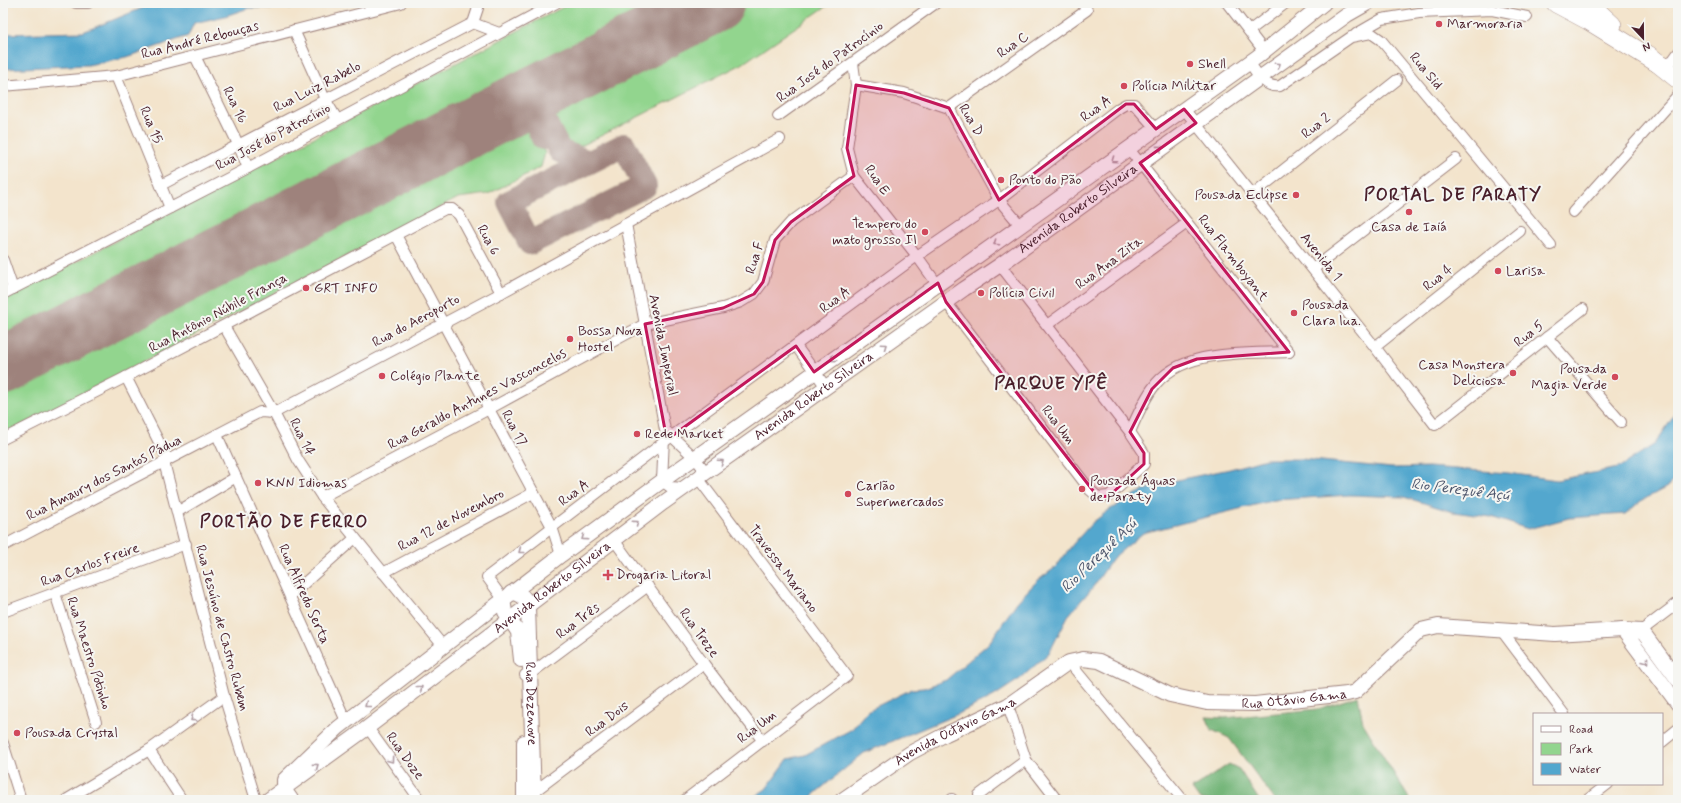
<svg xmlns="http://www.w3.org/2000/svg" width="1681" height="803" viewBox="0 0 1681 803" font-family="Mynerve,sans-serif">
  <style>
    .green { fill: #92d58e; stroke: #6e7a5c }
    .forest { fill: #75b679; stroke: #606a52 }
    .water { fill: #52a7ce; stroke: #4e637c }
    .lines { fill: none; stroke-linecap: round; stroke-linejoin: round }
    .taxiway { stroke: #9e827c; stroke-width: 24 }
    .runway { stroke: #9e827c; stroke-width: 59 }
    .street-casing { stroke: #9e827c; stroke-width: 12 }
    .secondary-casing { stroke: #9e827c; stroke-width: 16 }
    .highway-casing { stroke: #9e827c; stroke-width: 20 }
    .street { stroke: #fff; stroke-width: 10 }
    .secondary { stroke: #fff; stroke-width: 14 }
    .highway { stroke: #fff; stroke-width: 19 }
    .oneway { stroke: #ae9aa0 }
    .marked { fill: #c2185b; fill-opacity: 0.2; stroke: #c2185b; stroke-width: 3; stroke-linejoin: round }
    .poi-dot { fill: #d1495b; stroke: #f6f6f2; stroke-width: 1.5 }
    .labels { text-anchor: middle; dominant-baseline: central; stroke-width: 4; stroke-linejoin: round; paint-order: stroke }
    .poi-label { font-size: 14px; fill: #4a1f2b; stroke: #f6f6f2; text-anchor: start }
    .street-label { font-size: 14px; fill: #4a1f2b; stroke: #f6f6f2 }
    .water-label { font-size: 15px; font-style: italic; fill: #4d556c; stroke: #f6f6f2 }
    .district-label { font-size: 18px; font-weight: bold; letter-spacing: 1px; fill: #4a1f2b; stroke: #f6f6f2 }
  </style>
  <rect width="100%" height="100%" fill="#f6f6f2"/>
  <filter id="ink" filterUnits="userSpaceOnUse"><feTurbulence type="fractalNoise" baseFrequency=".025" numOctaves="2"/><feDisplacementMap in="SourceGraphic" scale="8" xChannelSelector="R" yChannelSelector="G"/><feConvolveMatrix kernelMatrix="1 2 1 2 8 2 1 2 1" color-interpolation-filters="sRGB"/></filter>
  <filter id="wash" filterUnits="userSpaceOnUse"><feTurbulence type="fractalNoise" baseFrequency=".012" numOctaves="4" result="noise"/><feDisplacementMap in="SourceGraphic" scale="16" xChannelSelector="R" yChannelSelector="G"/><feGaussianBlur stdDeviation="0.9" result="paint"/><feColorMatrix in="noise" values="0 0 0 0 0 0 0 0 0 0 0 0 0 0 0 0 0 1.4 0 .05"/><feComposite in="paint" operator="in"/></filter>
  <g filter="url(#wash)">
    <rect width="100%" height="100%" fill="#f3e4cc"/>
    <g class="green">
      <path d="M571,3H681L3,349V300Z"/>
      <path d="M748,3H831L742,64L575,149L563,145L548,113L553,102Z"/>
      <path d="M518,119L531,125L545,153L541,167L488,194L458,198L3,435V383Z"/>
    </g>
    <g class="forest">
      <path d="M1358,696L1363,723L1410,800H1275L1229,738L1212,730L1206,717L1225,718L1318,709Z"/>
      <path d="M1229,764L1239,769L1259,800H1200L1192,789Z"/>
    </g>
    <g class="water">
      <path d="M155,3H337L296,8H249L225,16L194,23L188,36L127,57L88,65L3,69V34L83,32Z"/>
      <path d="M1678,410V474L1669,486L1641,501L1625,514L1569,518L1528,529L1491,517L1453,512L1404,497L1350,495L1275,500L1143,533L1113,558L1093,587L1068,616L1049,653L1020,679L994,696L958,714L864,753L807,800H749L766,789L788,759L805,755L852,729L867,711L912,689L924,688L946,680L989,643L1017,602L1037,581L1056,567L1073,544L1092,523L1109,510L1136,494L1163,483L1230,469L1266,459H1302L1392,468L1429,467L1508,473L1557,480L1618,468L1655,444Z"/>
    </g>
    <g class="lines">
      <g class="taxiway">
        <path d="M549,87L541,114L560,151L589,162"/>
        <path d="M514,106L534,118L543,138"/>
        <path d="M624,145L645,186L530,243L509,202Z"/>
      </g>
      <path class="runway" d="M3,366L715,3"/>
    </g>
  </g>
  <g filter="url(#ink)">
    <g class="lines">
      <g class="street-casing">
        <g id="street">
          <path d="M76,3H88"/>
          <path d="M1227,3L1264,51"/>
          <path d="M473,23L499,33"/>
          <path d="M294,30L325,99L337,119"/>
          <path d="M1249,31L1286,3"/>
          <path d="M1356,34L1382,19L1419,13L1492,10L1527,17"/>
          <path d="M195,56L238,144L248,168"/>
          <path d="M1249,62C1257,73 1265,89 1280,86L1351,37L1371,33L1381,40L1551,245"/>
          <path d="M853,63L856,85L847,148L854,176L917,256L937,284"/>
          <path d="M1661,66L1673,60L1678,53"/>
          <path d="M116,76L170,208"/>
          <path d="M856,85L904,93L949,108L999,200L1021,226"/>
          <path d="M3,86L116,76L401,3"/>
          <path d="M949,108L1087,10L1082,3"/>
          <path d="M1184,109L1375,347L1435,425L1583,309"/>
          <path d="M778,116L936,3"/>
          <path d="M1129,149L1289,352"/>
          <path d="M161,185L473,23L478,8L475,3"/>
          <path d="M1253,194L1397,80"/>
          <path d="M1573,212L1678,95"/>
          <path d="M626,224L665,430L695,458L702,467V471L698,478L847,676L685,800"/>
          <path d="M396,235L552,527L561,555"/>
          <path d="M3,260L13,289"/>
          <path d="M1313,269L1456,159"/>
          <path d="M3,294L248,168L556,3"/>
          <path d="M946,302L1090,490L1098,497L1109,496L1144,464V453L1130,432L1000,265"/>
          <path d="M1047,325L1187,223"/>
          <path d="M224,326L274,413L298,460L322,497L443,646"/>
          <path d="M1547,337L1621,422"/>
          <path d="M796,346L826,387"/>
          <path d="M1375,347L1520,231"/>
          <path d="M126,377L168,460"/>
          <path d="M1130,432C1136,418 1143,402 1152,389C1180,348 1245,354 1289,352"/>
          <path d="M217,435L346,721"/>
          <path d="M664,438L662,481L670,487L684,488"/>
          <path d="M3,439L126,377L445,209H452L459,215L501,293"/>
          <path d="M164,462L224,696L256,800"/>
          <path d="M322,497L489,409L645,324L723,308L741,302L754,294L763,282L775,240L791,222L854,176"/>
          <path d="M177,512L236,477"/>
          <path d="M614,540L704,664L763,741"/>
          <path d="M3,546L260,412L274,413L501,293L780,139"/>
          <path d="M383,573L533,493"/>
          <path d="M55,593L96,722"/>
          <path d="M290,596L355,538"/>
          <path d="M503,599L487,577L672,436L917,256L999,200L1119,108L1126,104H1134L1156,129"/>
          <path d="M3,612L186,544"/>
          <path d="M1501,630L1564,714"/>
          <path d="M1637,634L1678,603"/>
          <path d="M1069,662L1183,800"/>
          <path d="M525,675L530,674L648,586"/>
          <path d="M1008,705L1026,760L1057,800"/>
          <path d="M368,728L420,800"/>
          <path d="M1662,742L1678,729"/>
          <path d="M3,743L21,800"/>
          <path d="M149,750L182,800"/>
          <path d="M282,783L294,800"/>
          <path d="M528,791H535L704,664"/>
          <path d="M979,795L1026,760"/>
          <path d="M66,800L149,750L224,696"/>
          <path d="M952,800V799"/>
          <path d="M1587,800L1608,784"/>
        </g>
      </g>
      <g class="secondary-casing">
        <g id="secondary">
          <path id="s1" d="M511,593C520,593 526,597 528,606L534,800"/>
          <path d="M503,599L505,612L518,632L521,660"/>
          <path d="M1623,630L1678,704"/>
          <path d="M524,742V800"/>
          <path d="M284,780L338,728L561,555L662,481L1257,57L1324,3"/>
          <path id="s2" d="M268,800L363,731L663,503L964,289L1000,265L1347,15L1368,3"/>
          <path id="s3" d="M842,800L910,753L946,734L1008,705L1069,662L1083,659L1099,661L1170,695L1207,703L1255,704L1347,694L1355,692L1421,630L1438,626L1555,634L1623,630L1642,631L1678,680"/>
        </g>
      </g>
      <g class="highway-casing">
        <g id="highway">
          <path d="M1556,3L1588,20L1658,63"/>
          <path d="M1588,3L1612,25"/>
          <path d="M1648,55L1678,79"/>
        </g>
      </g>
      <use href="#street" class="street"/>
      <use href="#secondary" class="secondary"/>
      <use href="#highway" class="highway"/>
    </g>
    <defs><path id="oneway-chevron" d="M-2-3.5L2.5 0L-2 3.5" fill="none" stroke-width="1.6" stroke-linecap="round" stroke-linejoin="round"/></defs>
    <g class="oneway">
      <use href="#oneway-chevron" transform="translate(1278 65) rotate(-35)"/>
      <use href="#oneway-chevron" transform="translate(1160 148) rotate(-36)"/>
      <use href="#oneway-chevron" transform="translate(1114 160) rotate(145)"/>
      <use href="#oneway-chevron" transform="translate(996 243) rotate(146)"/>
      <use href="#oneway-chevron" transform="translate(884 346) rotate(-35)"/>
      <use href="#oneway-chevron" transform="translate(833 359) rotate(144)"/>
      <use href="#oneway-chevron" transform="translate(721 462) rotate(-35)"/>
      <use href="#oneway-chevron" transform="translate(636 523) rotate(-37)"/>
      <use href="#oneway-chevron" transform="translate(584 538) rotate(144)"/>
      <use href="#oneway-chevron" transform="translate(521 551) rotate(142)"/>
      <use href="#oneway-chevron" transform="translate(1646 661) rotate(52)"/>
      <use href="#oneway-chevron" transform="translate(420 688) rotate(-38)"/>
      <use href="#oneway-chevron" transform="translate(367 705) rotate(142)"/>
      <use href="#oneway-chevron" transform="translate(193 719) rotate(144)"/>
      <use href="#oneway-chevron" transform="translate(391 760) rotate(54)"/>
      <use href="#oneway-chevron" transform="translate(316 766) rotate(-36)"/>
    </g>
  </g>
  <path class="marked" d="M856,85L904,93L949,108L999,200L1126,104H1134L1156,129L1184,109L1196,123L1140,163L1289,352L1197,359L1173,368L1152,389L1130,432L1144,453V464L1109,496L1098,497L946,302L938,283L814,372L796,346L672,436L665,430L645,324L723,308L754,294L763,282L775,240L791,222L854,176L847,148Z"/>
  <g class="poi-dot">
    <circle cx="1439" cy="24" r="4"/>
    <circle cx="1190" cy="64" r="4"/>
    <circle cx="1124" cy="86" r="4"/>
    <circle cx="1001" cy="180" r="4"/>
    <circle cx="1296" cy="195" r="4"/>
    <circle cx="1409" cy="212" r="4"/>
    <circle cx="925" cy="232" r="4"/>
    <circle cx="1498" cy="271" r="4"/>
    <circle cx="306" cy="288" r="4"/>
    <circle cx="981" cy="293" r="4"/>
    <circle cx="1294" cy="313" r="4"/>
    <circle cx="570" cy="339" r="4"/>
    <circle cx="1513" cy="373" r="4"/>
    <circle cx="382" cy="376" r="4"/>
    <circle cx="1615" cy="377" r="4"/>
    <circle cx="637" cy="434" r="4"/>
    <circle cx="258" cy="483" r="4"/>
    <circle cx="1082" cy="489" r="4"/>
    <circle cx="848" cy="494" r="4"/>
    <path d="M606 569h4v4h4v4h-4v4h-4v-4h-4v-4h4z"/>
    <circle cx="17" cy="733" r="4"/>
  </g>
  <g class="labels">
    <g class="poi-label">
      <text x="1447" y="24">Marmoraria</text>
      <text x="1198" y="64">Shell</text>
      <text x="1132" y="86">Polícia Militar</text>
      <text x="1009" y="180">Ponto do Pão</text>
      <text x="1288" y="195" text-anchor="end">Pousada Eclipse</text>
      <text x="917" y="224" text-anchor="end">Tempero do<tspan x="917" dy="16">mato grosso II</tspan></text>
      <text x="1409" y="227" text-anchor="middle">Casa de Iaiá</text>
      <text x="1506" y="271">Larisa</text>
      <text x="314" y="288">GRT INFO</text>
      <text x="989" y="293">Polícia Civil</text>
      <text x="1302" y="305">Pousada<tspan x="1302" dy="16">Clara lua.</tspan></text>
      <text x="578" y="331">Bossa Nova<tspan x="578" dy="16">Hostel</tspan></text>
      <text x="1505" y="365" text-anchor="end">Casa Monstera<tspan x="1505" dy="16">Deliciosa</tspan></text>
      <text x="1607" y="369" text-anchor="end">Pousada<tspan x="1607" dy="16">Magia Verde</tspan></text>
      <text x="390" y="376">Colégio Plante</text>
      <text x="645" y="434">Rede Market</text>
      <text x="1090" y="481">Pousada Águas<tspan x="1090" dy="16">de Paraty</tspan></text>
      <text x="266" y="483">KNN Idiomas</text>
      <text x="856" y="486">Carlão<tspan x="856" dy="16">Supermercados</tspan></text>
      <text x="616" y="575">Drogaria Litoral</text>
      <text x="25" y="733">Pousada Crystal</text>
    </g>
    <g class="street-label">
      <text transform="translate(200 40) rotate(-14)">Rua André Rebouças</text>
      <text transform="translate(1013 45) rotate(-35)">Rua C</text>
      <text transform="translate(830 62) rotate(-36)">Rua José do Patrocínio</text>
      <text transform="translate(1426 71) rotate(50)">Rua Sid</text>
      <text transform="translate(317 87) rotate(-27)">Rua Luiz Rabelo</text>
      <text transform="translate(235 105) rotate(64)">Rua 16</text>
      <text transform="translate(1096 109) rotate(-36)">Rua A</text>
      <text transform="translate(971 120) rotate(59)">Rua D</text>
      <text transform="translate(151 125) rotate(67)">Rua 15</text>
      <text transform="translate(1316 126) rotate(-38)">Rua 2</text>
      <text transform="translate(273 137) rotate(-28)">Rua José do Patrocínio</text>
      <text transform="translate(877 180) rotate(55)">Rua E</text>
      <text stroke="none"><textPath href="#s2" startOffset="1003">Avenida Roberto Silveira</textPath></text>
      <text transform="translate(488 240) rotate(62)">Rua 6</text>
      <text transform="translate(1321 257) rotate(51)">Avenida 1</text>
      <text transform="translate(755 258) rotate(-72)">Rua F</text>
      <text transform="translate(1233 258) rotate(52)">Rua Flamboyant</text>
      <text transform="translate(1109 263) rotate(-36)">Rua Ana Zita</text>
      <text transform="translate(1438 278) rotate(-39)">Rua 4</text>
      <text transform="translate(835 300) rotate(-37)">Rua A</text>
      <text transform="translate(218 313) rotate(-28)">Rua Antônio Núbile França</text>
      <text transform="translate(416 321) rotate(-28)">Rua do Aeroporto</text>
      <text transform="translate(1529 334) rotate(-38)">Rua 5</text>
      <text transform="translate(663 345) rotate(79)">Avenida Imperial</text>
      <text stroke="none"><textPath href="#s2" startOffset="679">Avenida Roberto Silveira</textPath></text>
      <text transform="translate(477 399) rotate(-28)">Rua Geraldo Antunes Vasconcelos</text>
      <text transform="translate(1058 425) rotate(53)">Rua Um</text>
      <text transform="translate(514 428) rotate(62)">Rua 17</text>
      <text transform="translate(302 437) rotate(63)">Rua 14</text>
      <text transform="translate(104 478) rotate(-27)">Rua Amaury dos Santos Pádua</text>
      <text transform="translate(574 493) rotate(-37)">Rua A</text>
      <text transform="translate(451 520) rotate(-28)">Rua 12 de Novembro</text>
      <text transform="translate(90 565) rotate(-20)">Rua Carlos Freire</text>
      <text transform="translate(783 569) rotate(53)">Travessa Mariano</text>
      <text stroke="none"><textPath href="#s2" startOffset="355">Avenida Roberto Silveira</textPath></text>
      <text transform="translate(304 594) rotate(66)">Rua Alfredo Serta</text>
      <text transform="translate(578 621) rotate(-37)">Rua Três</text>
      <text transform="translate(222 628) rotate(75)">Rua Jesuíno de Castro Rubem</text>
      <text transform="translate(699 633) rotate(54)">Rua Treze</text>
      <text transform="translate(89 653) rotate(72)">Rua Maestro Potinho</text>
      <text stroke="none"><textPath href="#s3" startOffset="501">Rua Otávio Gama</textPath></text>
      <text stroke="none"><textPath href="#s1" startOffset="121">Rua Dezenove</textPath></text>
      <text transform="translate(607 719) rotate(-37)">Rua Dois</text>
      <text transform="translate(757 727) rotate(-37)">Rua Um</text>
      <text stroke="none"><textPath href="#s3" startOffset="133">Avenida Octávio Gama</textPath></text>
      <text transform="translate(405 756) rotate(54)">Rua Doze</text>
    </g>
    <g class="water-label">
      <text transform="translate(1460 490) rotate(7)">Rio Perequê Açú</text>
      <text transform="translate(1099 556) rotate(-44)">Rio Perequê Açú</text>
    </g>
    <g class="district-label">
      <text x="1453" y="195">PORTAL DE PARATY</text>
      <text x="1051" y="384">PARQUE YPÊ</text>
      <text x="284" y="522">PORTÃO DE FERRO</text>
    </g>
  </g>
  <rect width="1681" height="803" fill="none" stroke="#f6f6f2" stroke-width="16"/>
  <rect x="1533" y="713" width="130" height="72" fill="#f6f6f2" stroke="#b1a0a2"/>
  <rect x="1541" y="726" width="20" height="6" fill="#ffffff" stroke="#b1a0a2"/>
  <text x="1569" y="733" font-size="12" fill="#4a1f2b">Road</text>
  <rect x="1541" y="743" width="20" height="12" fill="#92d58e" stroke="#b1a0a2"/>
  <text x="1569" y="753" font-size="12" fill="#4a1f2b">Park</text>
  <rect x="1541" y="763" width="20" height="12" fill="#52a7ce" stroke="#b1a0a2"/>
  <text x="1569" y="773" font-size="12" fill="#4a1f2b">Water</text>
  <g transform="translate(1643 38) rotate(158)" stroke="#f6f6f2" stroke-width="3" paint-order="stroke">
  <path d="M0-3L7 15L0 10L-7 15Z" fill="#4a1f2b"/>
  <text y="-6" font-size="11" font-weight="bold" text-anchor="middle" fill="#4a1f2b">N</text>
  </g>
</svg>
